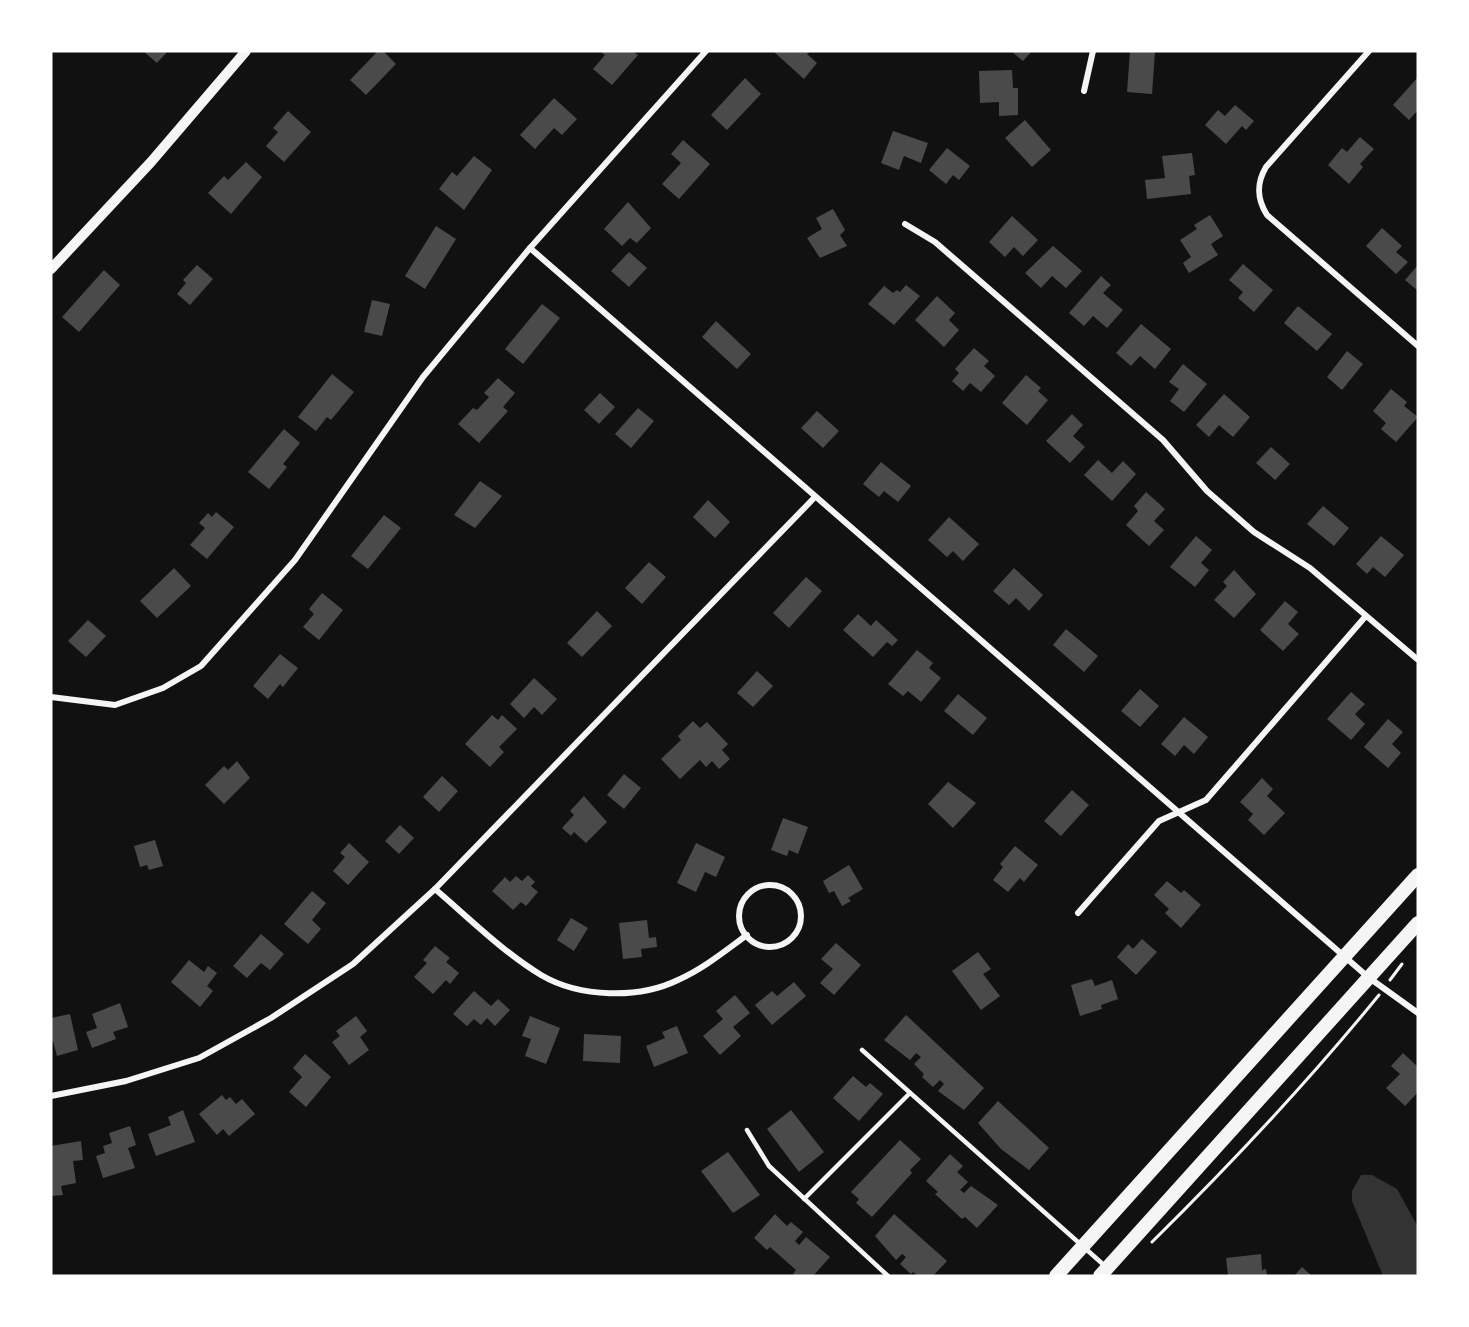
<svg xmlns="http://www.w3.org/2000/svg" width="1469" height="1327" viewBox="0 0 1469 1327" font-family="'Noto Sans',sans-serif">
  <style>
    .water { fill: #333 }
    .building { fill: #4a4a4a }
    .lines { fill: none; stroke-linecap: round; stroke-linejoin: round }
    .path { stroke: #f5f5f5; stroke-width: 3 }
    .service { stroke: #f5f5f5; stroke-width: 4.5 }
    .minor { stroke: #f5f5f5; stroke-width: 6 }
    .tertiary { stroke: #f5f5f5; stroke-width: 10 }
    .trunk { stroke: #f5f5f5; stroke-width: 14 }
  </style>
  <rect width="100%" height="100%" fill="#111"/>
  <path class="water" d="M1361,1175H1372L1397,1189L1418,1227V1276H1383L1352,1201V1191Z"/>
  <g class="building">
    <path d="M143,51H168L157,63Z"/>
    <path d="M378,51H383L396,64L366,95L350,80Z"/>
    <path d="M604,51H632L638,55L612,85L593,69L605,55L602,53Z"/>
    <path d="M773,51H810L807,54L817,63L804,79Z"/>
    <path d="M1011,51H1032L1023,61Z"/>
    <path d="M1130,51L1155,52L1152,94L1127,92Z"/>
    <path d="M1012,70L1013,88H1018V115L999,116V102L980,103L979,71Z"/>
    <path d="M1418,77V110L1409,120L1393,105Z"/>
    <path d="M745,78L761,94L727,130L711,115Z"/>
    <path d="M554,98L577,119L562,135L554,128L535,149L520,135Z"/>
    <path d="M1235,105L1254,121L1246,130L1242,126L1226,144L1205,125L1218,110L1225,116Z"/>
    <path d="M288,111L311,132L284,162L266,146L278,132L273,128Z"/>
    <path d="M1025,120L1051,150L1032,167L1005,138Z"/>
    <path d="M893,131L928,143L921,163L904,156L899,170L881,163Z"/>
    <path d="M1360,137L1374,149L1360,164L1363,167L1349,184L1328,165L1342,148L1347,152Z"/>
    <path d="M683,140L710,164L679,199L662,184L681,163L671,154Z"/>
    <path d="M947,148L970,166L959,180L953,175L946,184L929,170Z"/>
    <path d="M1192,153L1195,175L1189,176L1191,194L1147,199L1145,180L1165,178L1162,156Z"/>
    <path d="M474,156L492,170L464,210L439,189L452,172L457,176Z"/>
    <path d="M246,162L262,177L231,214L208,193L224,176L228,180Z"/>
    <path d="M628,202L651,228L637,243L630,238L622,246L604,229Z"/>
    <path d="M833,209L845,230L840,235L847,246L820,258L807,238L822,229L816,218Z"/>
    <path d="M1210,215L1223,236L1211,244L1218,255L1189,273L1183,263L1191,257L1180,240L1197,229L1194,225Z"/>
    <path d="M1012,216L1038,240L1023,256L1014,247L1005,257L989,242Z"/>
    <path d="M436,226L456,239L425,289L405,276Z"/>
    <path d="M1382,228L1402,246L1396,252L1408,262L1396,274L1366,246Z"/>
    <path d="M1053,246L1082,271L1066,288L1052,276L1041,288L1025,273Z"/>
    <path d="M629,252L647,268L629,287L611,271Z"/>
    <path d="M1243,264L1273,290L1254,312L1238,298L1243,292L1229,280Z"/>
    <path d="M197,265L213,279L190,305L177,294L186,283L183,280Z"/>
    <path d="M1418,265V291L1405,280Z"/>
    <path d="M104,270L120,285L79,332L62,317Z"/>
    <path d="M1101,276L1111,285L1103,293L1123,310L1107,328L1093,316L1084,326L1069,313Z"/>
    <path d="M906,285L920,296L894,325L868,304L884,286L893,293L897,290L900,292Z"/>
    <path d="M937,296L955,313L949,320L959,330L944,347L915,320Z"/>
    <path d="M372,300L390,304L382,336L364,332Z"/>
    <path d="M542,304L560,318L523,364L505,349Z"/>
    <path d="M1298,306L1332,334L1317,351L1284,323Z"/>
    <path d="M716,321L751,354L737,369L702,337Z"/>
    <path d="M1141,324L1171,349L1155,369L1140,356L1131,366L1116,353Z"/>
    <path d="M974,348L989,361L984,366L995,376L981,392L970,383L963,391L952,381L959,373L955,369Z"/>
    <path d="M1347,351L1363,364L1342,390L1327,377Z"/>
    <path d="M1183,364L1207,384L1184,412L1170,401L1179,389L1169,382Z"/>
    <path d="M332,374L354,392L331,420L327,417L316,431L298,417Z"/>
    <path d="M1026,375L1041,388L1038,391L1048,400L1027,425L1002,403Z"/>
    <path d="M498,378L515,393L503,407L508,411L479,443L458,424L473,408L477,410L489,397L484,393Z"/>
    <path d="M1391,389L1407,402L1404,406L1418,417L1396,442L1381,429L1386,423L1373,411Z"/>
    <path d="M600,393L615,407L599,424L584,410Z"/>
    <path d="M1224,394L1250,417L1233,437L1219,425L1209,437L1196,425Z"/>
    <path d="M638,408L654,421L631,448L615,434Z"/>
    <path d="M817,411L839,431L823,448L801,428Z"/>
    <path d="M1072,414L1083,425L1073,436L1085,447L1070,463L1046,441Z"/>
    <path d="M284,429L300,443L283,464L287,467L269,489L248,472Z"/>
    <path d="M1271,447L1290,464L1275,480L1256,463Z"/>
    <path d="M1098,460L1112,473L1123,461L1136,474L1112,501L1084,475Z"/>
    <path d="M881,462L911,486L898,502L884,491L879,497L863,484Z"/>
    <path d="M480,481L502,496L475,528L454,515Z"/>
    <path d="M1146,492L1165,509L1154,521L1164,530L1149,546L1126,525L1138,511L1134,506Z"/>
    <path d="M708,500L730,522L715,538L693,517Z"/>
    <path d="M1323,506L1349,528L1334,546L1307,524Z"/>
    <path d="M216,512L234,527L207,559L190,545L205,528L199,523L208,513L212,517Z"/>
    <path d="M384,515L401,528L368,569L351,556Z"/>
    <path d="M949,517L979,544L963,561L953,551L947,557L928,540Z"/>
    <path d="M1196,536L1212,550L1201,563L1209,570L1195,587L1170,567Z"/>
    <path d="M1381,536L1404,555L1385,577L1373,567L1367,574L1356,564Z"/>
    <path d="M649,562L666,577L642,604L625,588Z"/>
    <path d="M174,568L191,586L157,618L140,601Z"/>
    <path d="M1014,568L1043,595L1029,611L1016,598L1009,605L993,591Z"/>
    <path d="M1234,570L1256,594L1234,618L1214,600L1227,586L1223,582Z"/>
    <path d="M806,577L822,591L789,628L773,613Z"/>
    <path d="M322,593L343,610L319,640L303,627L314,614L309,609Z"/>
    <path d="M1285,601L1298,612L1288,624L1299,634L1283,651L1260,630Z"/>
    <path d="M597,611L612,626L582,657L567,643Z"/>
    <path d="M858,614L871,626L876,620L898,640L892,646L887,642L873,657L843,630Z"/>
    <path d="M88,620L106,636L86,657L68,641Z"/>
    <path d="M1066,629L1098,656L1084,672L1053,645Z"/>
    <path d="M917,650L933,663L929,668L941,678L921,702L908,691L903,696L888,684Z"/>
    <path d="M280,654L298,668L283,687L280,684L268,699L253,686Z"/>
    <path d="M757,671L773,686L753,707L737,693Z"/>
    <path d="M534,678L557,699L542,715L534,707L524,718L510,704Z"/>
    <path d="M1140,689L1159,706L1140,727L1121,711Z"/>
    <path d="M1351,692L1365,704L1355,714L1365,724L1351,740L1327,719Z"/>
    <path d="M958,694L987,718L973,735L944,711Z"/>
    <path d="M492,715L498,720L502,715L517,729L499,747L504,752L490,767L465,744Z"/>
    <path d="M1184,717L1208,737L1194,754L1184,745L1175,756L1161,744Z"/>
    <path d="M1388,719L1403,732L1392,744L1401,753L1388,768L1364,747Z"/>
    <path d="M693,721L700,728L707,722L728,744L722,750L730,759L719,769L712,761L706,767L700,760L680,779L661,759L681,740L678,736Z"/>
    <path d="M237,761L250,778L224,804L205,785L224,766L228,770Z"/>
    <path d="M624,774L641,788L624,809L607,795Z"/>
    <path d="M442,776L458,791L439,812L423,797Z"/>
    <path d="M1262,778L1273,789L1267,796L1285,813L1264,835L1248,820L1253,814L1240,802Z"/>
    <path d="M948,782L976,803L953,828L928,804Z"/>
    <path d="M1072,790L1089,805L1061,836L1044,821Z"/>
    <path d="M584,796L607,822L586,843L574,832L571,836L562,828L574,815L570,811Z"/>
    <path d="M783,818L808,827L798,854L789,850L787,856L771,850Z"/>
    <path d="M400,825L414,838L399,854L385,841Z"/>
    <path d="M155,840L163,866L149,870L147,865L140,867L134,846Z"/>
    <path d="M349,843L369,862L348,885L333,871L345,857L340,853Z"/>
    <path d="M696,843L725,857L716,877L705,872L696,892L677,883Z"/>
    <path d="M1015,846L1038,865L1024,882L1020,878L1008,892L993,880L1003,867L1000,864Z"/>
    <path d="M849,865L863,889L848,898L851,901L842,906L834,891L829,893L823,881Z"/>
    <path d="M528,875L535,882L531,886L538,892L526,906L521,902L513,910L492,891L505,877L510,882L516,876L522,881Z"/>
    <path d="M1167,881L1181,893L1184,890L1201,905L1181,928L1165,913L1169,909L1154,895Z"/>
    <path d="M312,891L326,903L312,920L321,929L308,944L284,924Z"/>
    <path d="M571,918L588,928L574,951L557,940Z"/>
    <path d="M647,920L649,938L656,937L657,947L641,949L642,957L623,959L619,923Z"/>
    <path d="M261,934L284,954L270,970L261,963L247,978L233,966Z"/>
    <path d="M1142,939L1157,952L1136,975L1117,957L1128,944L1133,949Z"/>
    <path d="M836,943L861,965L834,995L820,983L833,969L821,959Z"/>
    <path d="M435,946L450,958L446,962L459,973L450,984L446,980L433,994L414,977L427,963L423,960Z"/>
    <path d="M978,952L991,969L983,974L1000,996L981,1010L952,971Z"/>
    <path d="M189,960L204,972L208,966L217,973L207,986L213,991L200,1007L171,982Z"/>
    <path d="M1092,979L1095,986L1112,980L1118,999L1101,1005L1102,1009L1080,1016L1071,985Z"/>
    <path d="M794,982L806,996L772,1025L755,1005L772,991L777,996Z"/>
    <path d="M474,991L491,1006L498,999L510,1010L495,1026L487,1018L481,1025L474,1019L467,1026L453,1014Z"/>
    <path d="M735,995L750,1013L733,1027L741,1036L720,1055L703,1036L723,1019L716,1011Z"/>
    <path d="M120,1003L128,1027L113,1032L116,1039L92,1048L86,1032L97,1028L92,1014Z"/>
    <path d="M70,1014L78,1050L57,1056L53,1041L51,1042V1018Z"/>
    <path d="M906,1015L984,1088L964,1110L938,1091L944,1084L940,1080L933,1087L922,1077L924,1074L914,1064L921,1057L916,1053L910,1060L884,1040Z"/>
    <path d="M356,1016L367,1031L360,1037L369,1050L349,1065L332,1042L340,1036L336,1031Z"/>
    <path d="M530,1016L560,1028L546,1064L525,1056L531,1039L522,1036Z"/>
    <path d="M677,1026L688,1053L654,1067L646,1046L665,1038L662,1032Z"/>
    <path d="M584,1034L621,1036L620,1063L583,1061Z"/>
    <path d="M1403,1053L1418,1067V1092L1405,1106L1386,1088L1400,1074L1391,1066Z"/>
    <path d="M305,1054L331,1077L306,1107L289,1092L302,1077L293,1068Z"/>
    <path d="M853,1076L866,1087L870,1083L883,1094L859,1121L833,1098Z"/>
    <path d="M222,1095L226,1100L230,1097L236,1104L242,1099L255,1114L229,1136L223,1129L217,1135L199,1114Z"/>
    <path d="M998,1101L1049,1148L1029,1170L1001,1149L978,1123Z"/>
    <path d="M183,1110L195,1142L156,1156L148,1134L171,1125L168,1117Z"/>
    <path d="M791,1110L824,1152L799,1172L767,1129Z"/>
    <path d="M130,1126L136,1145L128,1148L135,1168L103,1178L96,1156L105,1153L103,1146L112,1143L109,1133Z"/>
    <path d="M900,1140L921,1159L910,1170L912,1173L872,1217L856,1203L859,1199L851,1192Z"/>
    <path d="M81,1141L83,1160L73,1161L76,1183L61,1186L63,1195L51,1196V1146Z"/>
    <path d="M728,1152L760,1195L733,1213L701,1171Z"/>
    <path d="M950,1154L963,1166L957,1172L968,1182L960,1190L964,1193L971,1186L998,1205L977,1228L965,1217L962,1219L935,1194L938,1192L926,1181Z"/>
    <path d="M775,1214L787,1226L791,1222L803,1232L795,1241L799,1245L806,1237L830,1257L813,1276H796L793,1274L796,1270L770,1247L767,1250L754,1238Z"/>
    <path d="M894,1214L947,1261L933,1276H918L913,1272L911,1274L900,1264L906,1257L902,1254L896,1260L875,1236Z"/>
    <path d="M1261,1254L1262,1270L1266,1269L1267,1276H1228L1226,1258Z"/>
    <path d="M1302,1267L1312,1276H1294Z"/>
  </g>
  <g class="lines">
    <g class="path">
      <path d="M1390,980L1402,964"/>
      <path d="M1152,1242C1232,1163 1308,1082 1379,995"/>
    </g>
    <g class="service">
      <path d="M862,1050L1105,1266"/>
      <path d="M747,1130L769,1166L888,1276"/>
      <path d="M804,1199L910,1093"/>
    </g>
    <g class="minor">
      <path d="M1369,51L1266,167C1256,184 1257,199 1267,215L1418,346"/>
      <path d="M1084,91L1093,51"/>
      <path d="M905,224L935,242L1163,440L1207,491L1254,532L1310,568L1417,659"/>
      <path d="M530,248L1368,977L1418,1013"/>
      <path d="M51,697L115,705L163,688L201,666L295,560L423,377L530,248L706,51"/>
      <circle cx="770" cy="916" r="31"/>
      <path d="M435,889C469,918 503,952 541,975C580,998 639,999 678,980C703,969 725,951 747,935"/>
      <path d="M1078,913L1159,821L1206,800L1365,617"/>
      <path d="M51,1096L126,1081L199,1058L271,1018L353,964L435,889L815,497"/>
    </g>
    <path class="tertiary" d="M51,269L151,162L246,51"/>
    <g class="trunk">
      <path d="M1056,1276L1418,875"/>
      <path d="M1100,1276L1418,923"/>
    </g>
  </g>
  <rect width="1469" height="1327" fill="none" stroke="#ffffff" stroke-width="105"/>
</svg>
